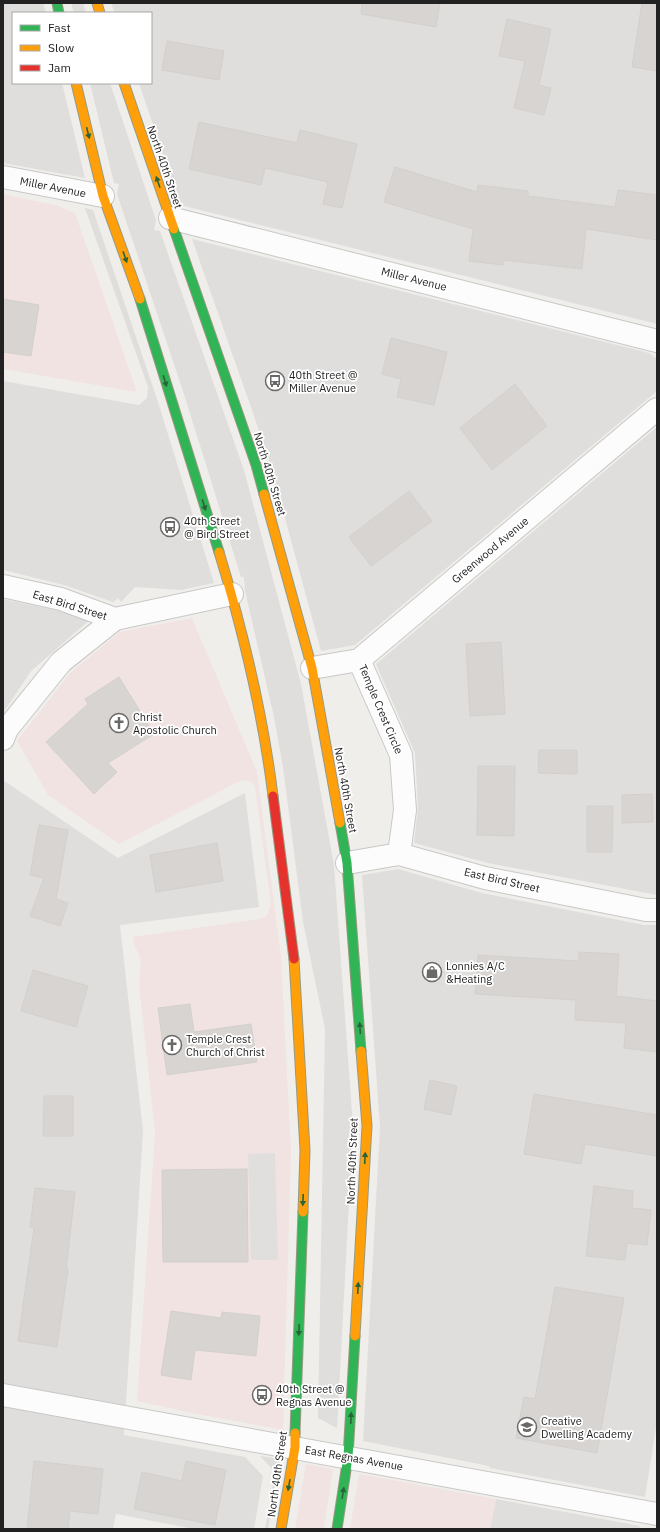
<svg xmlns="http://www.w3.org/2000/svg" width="660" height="1532" viewBox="0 0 660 1532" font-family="'IBM Plex Sans',sans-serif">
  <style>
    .residential { fill: #dfdedc }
    .commercial { fill: #f1e3e1 }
    .parking { fill: #e0dfde }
    .building { fill: #d7d4d2; stroke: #d3d0cc }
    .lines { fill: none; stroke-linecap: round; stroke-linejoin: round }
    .street-casing { stroke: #c9c8c7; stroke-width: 24 }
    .fast-casing { stroke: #999a82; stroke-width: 11 }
    .slow-casing { stroke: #999a82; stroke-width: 11 }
    .jam-casing { stroke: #999a82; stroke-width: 11 }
    .street { stroke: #fdfcfc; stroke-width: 22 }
    .fast { stroke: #30b455; stroke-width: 9 }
    .slow { stroke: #ff9f0a; stroke-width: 9 }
    .jam { stroke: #e5322d; stroke-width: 9 }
    .oneway { fill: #286439 }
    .labels { text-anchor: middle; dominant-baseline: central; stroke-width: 3.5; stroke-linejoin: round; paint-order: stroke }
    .street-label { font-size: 11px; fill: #222; stroke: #fff }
    .poi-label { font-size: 11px; fill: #222; stroke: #fff; text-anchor: start }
  </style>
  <rect width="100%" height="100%" fill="#f0eeeb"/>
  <g class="residential">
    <path d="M3,3H43L46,13H13V83H62L85,178L3,163Z"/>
    <path d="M71,3H83L86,13H74Z"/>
    <path d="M111,3H657V324L180,205L139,83H151V13H115Z"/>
    <path d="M90,83H110L156,220L154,230L160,231L244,470L301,684L334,865L353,1127L337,1428L318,1418L325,1029L303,922L283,767L274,717L245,591L244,577H241L183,391L117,194L119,184L114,183Z"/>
    <path d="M85,208L93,210L158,402L214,583L181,590L135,587L121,602L118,598L113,602L64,585L3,570V381L139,405L147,398L148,387Z"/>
    <path d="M192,239L649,353L657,359V391L355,645L321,651L269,459Z"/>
    <path d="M657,427V895L488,863L414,843L418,807L415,753L376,664Z"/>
    <path d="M3,599L92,618L31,671L3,713Z"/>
    <path d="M3,780L118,858L245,793L259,907L120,925L143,1131L124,1435L245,1457L263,1476L254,1529H194L116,1514L113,1529H3Z"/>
    <path d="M398,869L482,893L644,925H657V1421L645,1497L490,1468L489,1466L363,1441L380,1127L362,875Z"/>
    <path d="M260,1456L280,1459L268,1529H265L274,1478L273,1470Z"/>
    <path d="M496,1499L640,1526L639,1529H490Z"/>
  </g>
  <g class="commercial">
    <path d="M3,194L59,206L75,213L137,392L3,369Z"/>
    <path d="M192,618L257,772L281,957L291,1152L283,1430L192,1413L137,1401L155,1132L139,985L141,959L135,947L133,937L260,919L267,916L271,904L255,787L253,784L247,780L240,781L119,844L48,795L17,741L70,673L120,632Z"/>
    <path d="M306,1464L333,1469L324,1529H295Z"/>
    <path d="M359,1474L496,1499L490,1529H350Z"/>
  </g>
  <path class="parking" d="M275,1153L278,1260H251L248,1154Z"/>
  <g class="building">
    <path d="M362,3H440L436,27L361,14Z"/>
    <path d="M642,3H657V71L632,67Z"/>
    <path d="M507,19L551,29L539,85L551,88L544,115L514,108L525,61L499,56Z"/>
    <path d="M167,41L224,51L219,80L162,70Z"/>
    <path d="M199,122L297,143L300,130L357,144L342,208L323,204L328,182L265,168L261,185L189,169Z"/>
    <path d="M395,167L477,192L478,185L528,191V196L615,207L618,190L657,195V240L586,229L582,269L503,260V265L469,261L473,229L384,202Z"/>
    <path d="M3,299L39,305L31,356L3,352Z"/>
    <path d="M391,338L447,352L434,405L397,397L401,379L382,374Z"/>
    <path d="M515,384L547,426L492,470L460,428Z"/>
    <path d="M409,491L432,521L371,566L349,537Z"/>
    <path d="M501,642L505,714L470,716L466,644Z"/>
    <path d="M119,677L154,734L108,763L117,772L94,794L46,742L88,704L85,699Z"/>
    <path d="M539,750H577V774L538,773Z"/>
    <path d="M478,766H515L514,836L477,835Z"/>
    <path d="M652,794L653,822L622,823V795Z"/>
    <path d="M587,806H613L612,852H587Z"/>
    <path d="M39,825L68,830L56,899L68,903L60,926L30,916L44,878L30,875Z"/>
    <path d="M217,843L223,881L156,892L150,855Z"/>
    <path d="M579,952L619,954L616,996L657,1001V1052L624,1048L626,1023L575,1020L576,1000L475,994L478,955L579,961Z"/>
    <path d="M33,970L88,986L76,1027L21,1011Z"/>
    <path d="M190,1004L194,1032L251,1024L257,1062L167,1075L158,1008Z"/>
    <path d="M430,1080L457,1086L451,1115L424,1109Z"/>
    <path d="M534,1094L657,1115V1156L585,1144L581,1164L524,1154Z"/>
    <path d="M44,1096H73V1136H43Z"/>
    <path d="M247,1169L248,1262H163L162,1170Z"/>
    <path d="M594,1186L633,1191L632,1208L651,1210L647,1245L627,1243L625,1260L586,1256Z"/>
    <path d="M35,1188L75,1192L66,1269H68L57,1347L18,1341L34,1228L30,1227Z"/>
    <path d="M555,1287L624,1298L597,1453L516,1438L524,1397L535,1399Z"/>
    <path d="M171,1311L221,1318L222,1312L260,1316L256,1356L195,1350L191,1380L161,1375Z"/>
    <path d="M34,1461L103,1469L98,1514L70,1511L68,1529H27Z"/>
    <path d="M186,1461L226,1470L215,1525L134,1509L142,1472L182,1481Z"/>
  </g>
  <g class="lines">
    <g class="street-casing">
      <g id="street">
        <path d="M3,177L103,196"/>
        <path d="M170,218L657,341"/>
        <path d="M3,586L61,599L115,619L232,594"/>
        <path d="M359,660L401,755L405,810L399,854"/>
        <path d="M312,668L359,660L657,409"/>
        <path d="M3,739L7,729L61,662L115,619"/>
        <path d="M347,863L399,854L485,878L646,910H657"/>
        <path d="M3,1395L657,1514"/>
      </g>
    </g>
    <g class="fast-casing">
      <g id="fast">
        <path d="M57,3L59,13"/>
        <path d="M174,229L256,465L264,494"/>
        <path d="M140,299L219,552"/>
        <path d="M340,823L347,863L361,1051"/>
        <path d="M295,1433L303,1212"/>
        <path d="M337,1529L348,1457L355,1336"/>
      </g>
    </g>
    <g class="slow-casing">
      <g id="slow">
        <path d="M97,3L100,13"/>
        <path d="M76,83L103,196L140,299"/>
        <path d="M124,83L174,229"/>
        <path d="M264,494L312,668L340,823"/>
        <path d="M219,552C243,631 263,714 273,796"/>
        <path d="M294,959L305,1150L303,1212"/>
        <path d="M355,1336L367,1126L361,1051"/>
        <path d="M281,1529L295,1447V1433"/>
      </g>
    </g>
    <g class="jam-casing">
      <path id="jam" d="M273,796L294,959"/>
    </g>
    <use href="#street" class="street"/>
    <use href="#fast" class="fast"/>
    <use href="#slow" class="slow"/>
    <use href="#jam" class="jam"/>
  </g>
  <defs><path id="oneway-solid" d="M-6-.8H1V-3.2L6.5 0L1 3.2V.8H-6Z"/></defs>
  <g class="oneway">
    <use href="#oneway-solid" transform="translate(88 133) rotate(76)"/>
    <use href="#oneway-solid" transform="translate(158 182) rotate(-109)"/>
    <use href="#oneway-solid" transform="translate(125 257) rotate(71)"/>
    <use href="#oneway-solid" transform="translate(165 381) rotate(73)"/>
    <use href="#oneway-solid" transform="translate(204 505) rotate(73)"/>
    <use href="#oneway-solid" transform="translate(360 1028) rotate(-94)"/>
    <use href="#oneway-solid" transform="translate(365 1158) rotate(-87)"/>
    <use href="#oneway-solid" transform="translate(303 1200) rotate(92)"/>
    <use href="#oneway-solid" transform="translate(358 1288) rotate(-87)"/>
    <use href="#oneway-solid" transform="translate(299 1330) rotate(92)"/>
    <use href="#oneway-solid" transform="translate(351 1418) rotate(-87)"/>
    <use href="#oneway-solid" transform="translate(289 1485) rotate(100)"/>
    <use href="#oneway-solid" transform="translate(343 1493) rotate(-81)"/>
  </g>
  <defs>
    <g id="bus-ring" transform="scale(1)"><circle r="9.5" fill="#fff" stroke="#6a6968" stroke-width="1.5"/><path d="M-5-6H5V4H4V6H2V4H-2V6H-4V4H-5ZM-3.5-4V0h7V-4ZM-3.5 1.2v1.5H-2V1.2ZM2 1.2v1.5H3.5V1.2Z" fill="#6a6968"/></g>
    <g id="church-ring" transform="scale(1)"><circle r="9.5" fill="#fff" stroke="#6a6968" stroke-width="1.5"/><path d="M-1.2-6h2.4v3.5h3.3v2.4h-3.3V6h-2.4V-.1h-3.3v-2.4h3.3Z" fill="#6a6968"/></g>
    <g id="shop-ring" transform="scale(1)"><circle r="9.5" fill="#fff" stroke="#6a6968" stroke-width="1.5"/><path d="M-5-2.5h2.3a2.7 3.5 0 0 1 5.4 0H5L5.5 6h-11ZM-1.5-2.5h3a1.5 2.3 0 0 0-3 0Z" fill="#6a6968"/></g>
    <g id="school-ring" transform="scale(1)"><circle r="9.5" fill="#fff" stroke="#6a6968" stroke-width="1.5"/><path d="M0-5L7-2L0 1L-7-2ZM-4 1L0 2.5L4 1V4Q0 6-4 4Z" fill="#6a6968"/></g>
  </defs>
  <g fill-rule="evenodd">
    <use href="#bus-ring" x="275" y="381"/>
    <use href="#bus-ring" x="170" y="527"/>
    <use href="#church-ring" x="119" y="723"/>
    <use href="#shop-ring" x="432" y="972"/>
    <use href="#church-ring" x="172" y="1045"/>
    <use href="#bus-ring" x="262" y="1395"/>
    <use href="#school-ring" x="527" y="1427"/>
  </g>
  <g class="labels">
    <g class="street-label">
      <text transform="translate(165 167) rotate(71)">North 40th Street</text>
      <text transform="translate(53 187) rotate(11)">Miller Avenue</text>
      <text transform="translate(414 279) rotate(14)">Miller Avenue</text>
      <text transform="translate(270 474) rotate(73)">North 40th Street</text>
      <text transform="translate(490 550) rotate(-40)">Greenwood Avenue</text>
      <text transform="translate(70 605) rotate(17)">East Bird Street</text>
      <text transform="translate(381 709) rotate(67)">Temple Crest Circle</text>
      <text transform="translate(346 790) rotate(80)">North 40th Street</text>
      <text transform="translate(502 880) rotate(13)">East Bird Street</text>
      <text transform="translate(352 1161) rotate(-88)">North 40th Street</text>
      <text transform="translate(354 1458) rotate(10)">East Regnas Avenue</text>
      <text transform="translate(277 1474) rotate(-82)">North 40th Street</text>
    </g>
    <g class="poi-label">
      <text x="289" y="375">40th Street @<tspan x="289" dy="13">Miller Avenue</tspan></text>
      <text x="184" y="521">40th Street<tspan x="184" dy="13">@ Bird Street</tspan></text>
      <text x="133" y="717">Christ<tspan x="133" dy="13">Apostolic Church</tspan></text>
      <text x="446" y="966">Lonnies A/C<tspan x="446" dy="13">&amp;Heating</tspan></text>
      <text x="186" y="1039">Temple Crest<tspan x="186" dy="13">Church of Christ</tspan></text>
      <text x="276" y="1389">40th Street @<tspan x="276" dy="13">Regnas Avenue</tspan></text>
      <text x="541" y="1421">Creative<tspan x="541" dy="13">Dwelling Academy</tspan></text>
    </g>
  </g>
  <rect width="660" height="1532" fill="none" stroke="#222222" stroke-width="8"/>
  <rect x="12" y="12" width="140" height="72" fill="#ffffff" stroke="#a7a7a7"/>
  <rect x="20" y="25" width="20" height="6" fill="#30b455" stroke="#a7a7a7"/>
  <text x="48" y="32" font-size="12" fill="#222222">Fast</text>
  <rect x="20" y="45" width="20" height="6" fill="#ff9f0a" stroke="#a7a7a7"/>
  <text x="48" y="52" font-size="12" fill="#222222">Slow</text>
  <rect x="20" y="65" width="20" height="6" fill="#e5322d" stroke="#a7a7a7"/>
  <text x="48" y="72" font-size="12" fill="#222222">Jam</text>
</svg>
